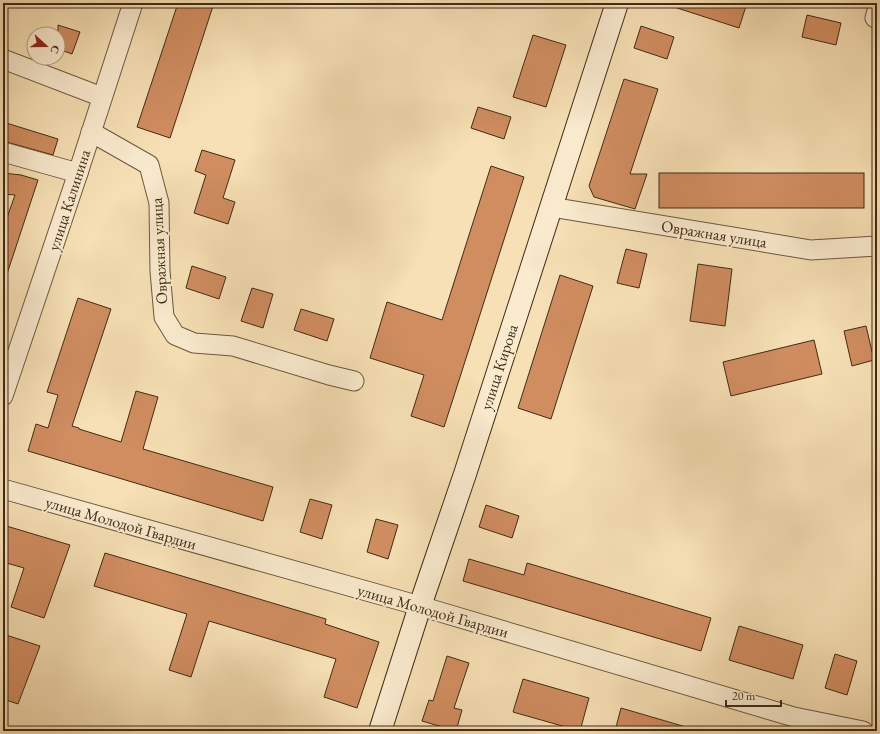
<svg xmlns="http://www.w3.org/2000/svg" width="880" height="734" viewBox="0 0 880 734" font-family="'EB Garamond',serif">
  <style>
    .building { fill: #d08d60; stroke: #412b16 }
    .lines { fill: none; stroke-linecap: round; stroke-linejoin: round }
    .street-casing { stroke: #6e583e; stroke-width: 21 }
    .secondary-casing { stroke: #412b16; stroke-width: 24 }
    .street { stroke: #faebcf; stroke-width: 19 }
    .secondary { stroke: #faebcf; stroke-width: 22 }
    .labels { text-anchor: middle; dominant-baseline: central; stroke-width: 3.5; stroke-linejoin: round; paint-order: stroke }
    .street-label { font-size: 16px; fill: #412b16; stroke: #faebcf }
  </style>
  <rect width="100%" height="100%" fill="#f7e0b5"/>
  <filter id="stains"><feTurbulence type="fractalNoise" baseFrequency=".005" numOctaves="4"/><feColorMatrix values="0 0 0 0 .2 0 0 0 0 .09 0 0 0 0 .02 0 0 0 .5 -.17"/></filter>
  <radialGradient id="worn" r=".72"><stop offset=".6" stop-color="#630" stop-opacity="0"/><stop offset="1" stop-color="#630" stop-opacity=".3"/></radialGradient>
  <g class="building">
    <path d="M178,3H214L170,138L137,127Z"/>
    <path d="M671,3H735L746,6L739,28L671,6Z"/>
    <path d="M807,15L841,23L836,45L802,37Z"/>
    <path d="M58,25L80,32L72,54L58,49Z"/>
    <path d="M641,26L674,37L667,59L634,48Z"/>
    <path d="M533,35L566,45L546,107L513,97Z"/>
    <path d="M624,79L658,89L630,174H647L635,209L594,197L589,186Z"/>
    <path d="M478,107L511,117L504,139L471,128Z"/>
    <path d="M3,122L58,139L53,155L3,141Z"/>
    <path d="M202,150L235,160L223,198L235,202L228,224L194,213L206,175L195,171Z"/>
    <path d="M491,166L524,177L444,427L411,416L424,375L370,358L387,302L442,320Z"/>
    <path d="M3,173L21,175L38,180L6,277H3V229L15,195L3,194Z"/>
    <rect x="659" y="173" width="205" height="35"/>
    <path d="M626,249L647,254L639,288L617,283Z"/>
    <path d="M698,264L732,269L725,326L690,321Z"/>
    <path d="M192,266L226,277L219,299L186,288Z"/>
    <path d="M560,275L593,286L551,419L518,408Z"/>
    <path d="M252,288L273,294L263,328L241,321Z"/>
    <path d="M78,298L111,309L72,426L79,428V429L121,442L136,391L158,397L143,449L273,487L263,521L28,451L36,424L48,428L58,395L47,392Z"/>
    <path d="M301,309L334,319L327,341L294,330Z"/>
    <path d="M866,326L874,360L852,366L844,331Z"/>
    <path d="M814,340L822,374L731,396L723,362Z"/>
    <path d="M310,499L332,505L322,539L300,532Z"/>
    <path d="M486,505L519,516L512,538L479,527Z"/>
    <path d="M376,519L398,525L388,559L367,552Z"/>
    <path d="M3,525L70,545L44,618L11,607L24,568L3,562Z"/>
    <path d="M105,553L326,619L325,624L379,642L357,708L324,697L336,659L209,621L191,677L169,670L187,614L94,586Z"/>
    <path d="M469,559L524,575L527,563L711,618L701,651L463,581Z"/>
    <path d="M739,626L803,645L793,679L729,660Z"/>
    <path d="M6,635L40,646L18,704L3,699V645Z"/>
    <path d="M835,654L857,661L847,695L825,688Z"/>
    <path d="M447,656L469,663L454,708L462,710L456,731L422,721L429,700L433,701Z"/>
    <path d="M523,679L589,698L580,731L513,712Z"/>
    <path d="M621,708L686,727V731H615Z"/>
  </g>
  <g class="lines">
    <g class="street-casing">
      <g id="street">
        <path d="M875,18L877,11"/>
        <path d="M3,59L102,97"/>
        <path d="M91,132L149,165L159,203L160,271L164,317L175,335L194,343L233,346L329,375L354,381"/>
        <path d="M3,152L78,173"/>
        <path d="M551,207L811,250L877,246"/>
        <path d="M3,396L78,173L133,3"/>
        <path d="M3,489L420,606L794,717L863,731"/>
      </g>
    </g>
    <g class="secondary-casing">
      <path id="secondary" d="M380,731L420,606L465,474L617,3"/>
    </g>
    <use href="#street" class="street"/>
    <use href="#secondary" class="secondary"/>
  </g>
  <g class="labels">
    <g class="street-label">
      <text transform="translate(69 200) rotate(-72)">улица Калинина</text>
      <text transform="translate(714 234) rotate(9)">Овражная улица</text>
      <text transform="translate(159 251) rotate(-93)">Овражная улица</text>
      <text transform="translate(499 367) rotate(-72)">улица Кирова</text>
      <text transform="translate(121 523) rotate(16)">улица Молодой Гвардии</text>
      <text transform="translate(433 611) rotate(16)">улица Молодой Гвардии</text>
    </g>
  </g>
  <rect width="880" height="734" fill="none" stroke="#f7e0b5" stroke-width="16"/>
  <rect x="4" y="4" width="872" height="726" fill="none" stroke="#412b16" stroke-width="2"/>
  <rect x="8" y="8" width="864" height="718" fill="none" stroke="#412b16"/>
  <g transform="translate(46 46) rotate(111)"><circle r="19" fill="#faebcf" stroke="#b09e85"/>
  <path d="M0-3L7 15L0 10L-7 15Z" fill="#8f2418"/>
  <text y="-6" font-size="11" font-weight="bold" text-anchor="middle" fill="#412b16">С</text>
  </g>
  <path d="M726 700v6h55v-6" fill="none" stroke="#412b16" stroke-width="2"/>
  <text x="732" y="700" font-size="12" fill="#412b16" stroke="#faebcf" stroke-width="3" paint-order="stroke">20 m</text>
  <rect width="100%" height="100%" filter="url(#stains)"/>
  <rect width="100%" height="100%" fill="url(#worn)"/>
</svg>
